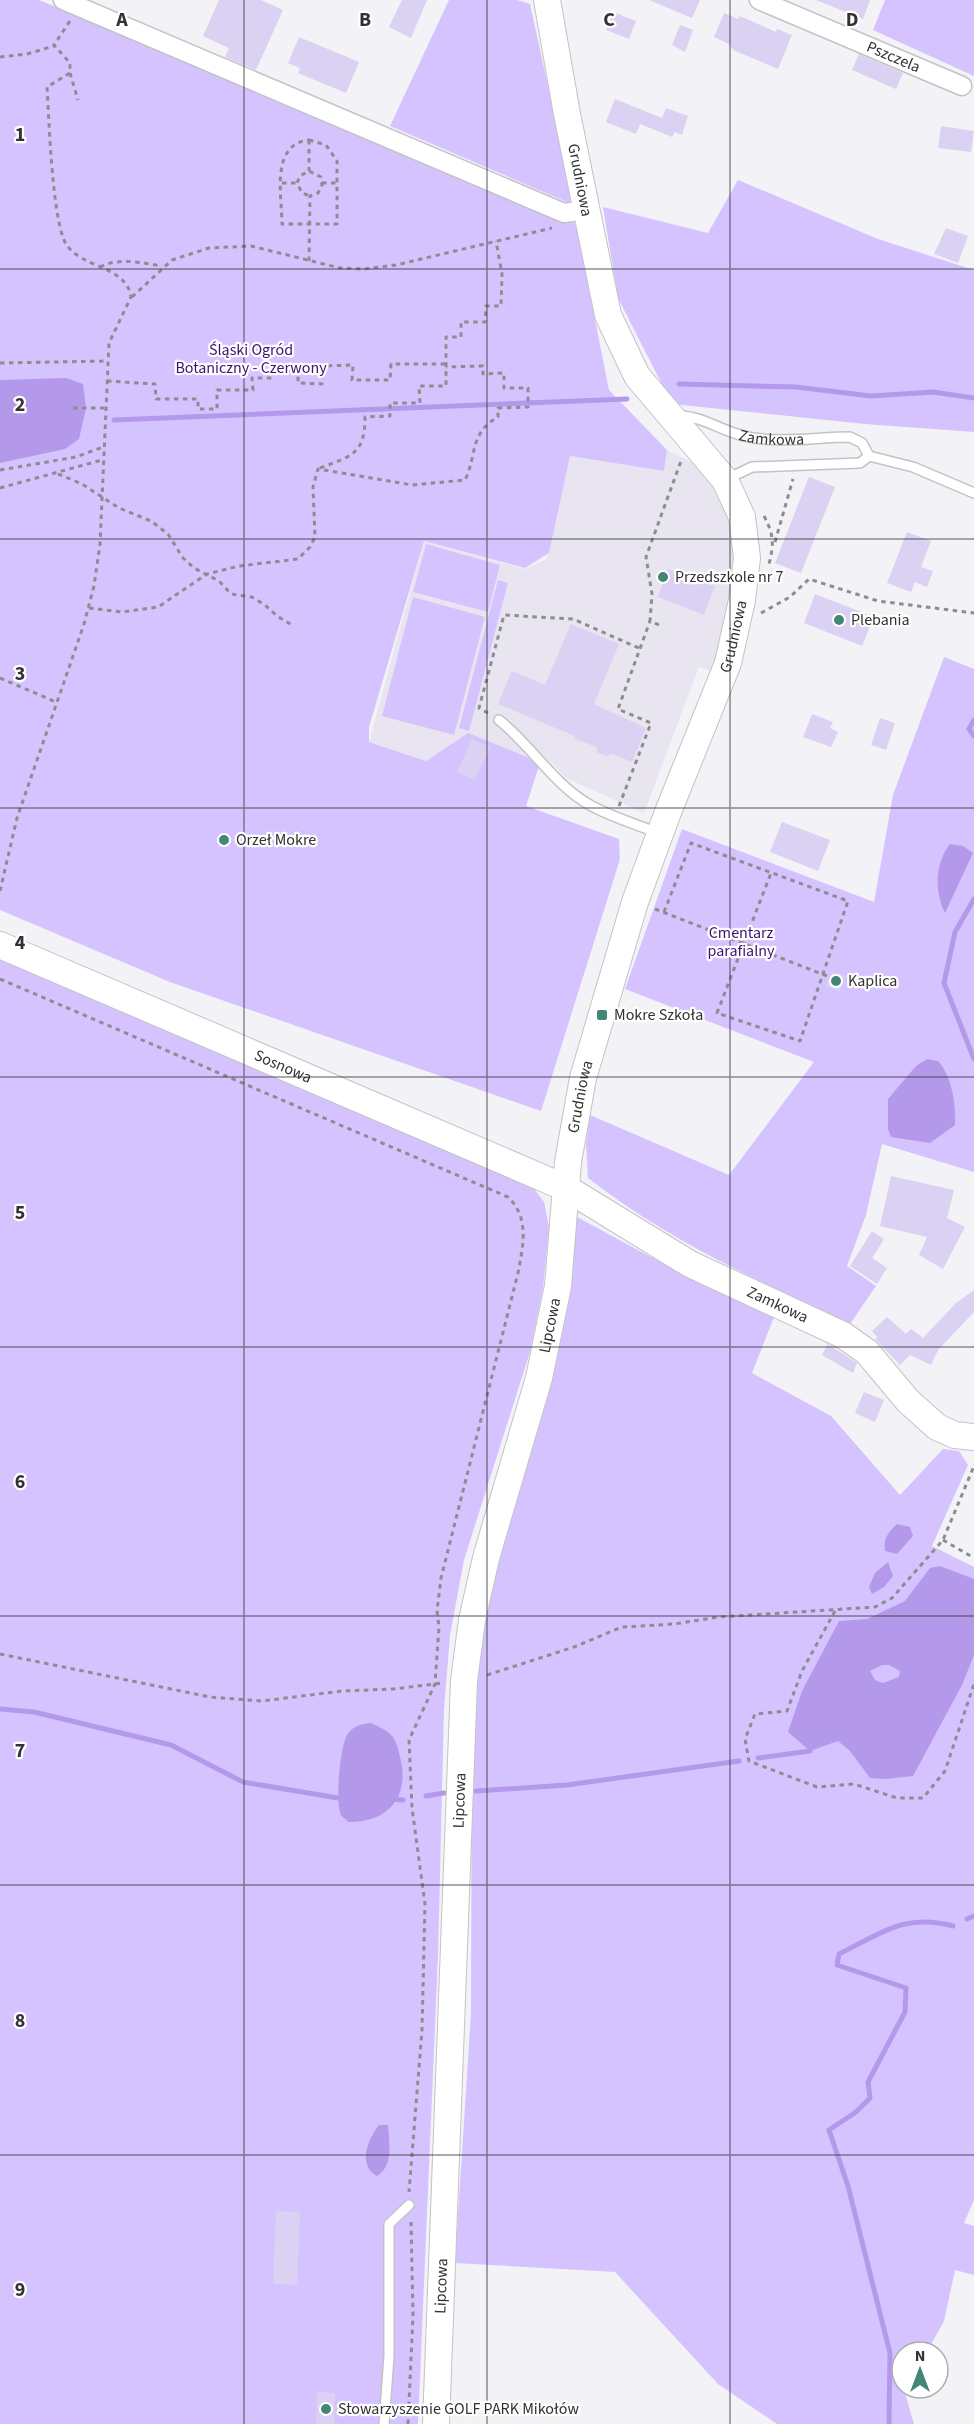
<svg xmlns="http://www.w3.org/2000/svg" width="974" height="2424" viewBox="0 0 974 2424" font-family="'Source Sans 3',sans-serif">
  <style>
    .built { fill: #e8e5f0 }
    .green { fill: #d5c3ff }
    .water { fill: #b499eb; fill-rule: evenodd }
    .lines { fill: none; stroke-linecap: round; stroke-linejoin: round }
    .stream { stroke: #b499eb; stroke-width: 5 }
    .building { fill: #dbd1f3 }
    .lane-casing { stroke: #c3c3c6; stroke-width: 12 }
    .street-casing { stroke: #c3c3c6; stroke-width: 21 }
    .secondary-casing { stroke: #c3c3c6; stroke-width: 28 }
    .path { stroke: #8d8c8f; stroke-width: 3; stroke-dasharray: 4.5 4.5; stroke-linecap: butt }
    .lane { stroke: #fff; stroke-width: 9 }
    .street { stroke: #fff; stroke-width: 18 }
    .secondary { stroke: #fff; stroke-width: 26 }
    .grid { fill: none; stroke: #323233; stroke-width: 1.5; stroke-opacity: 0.55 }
    .poi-dot { fill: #438576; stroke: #fff; stroke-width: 2 }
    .labels { text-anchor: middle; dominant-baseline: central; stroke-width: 4.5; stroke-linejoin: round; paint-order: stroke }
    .street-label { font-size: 16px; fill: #323233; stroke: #fff }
    .park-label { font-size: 16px; fill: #3e1170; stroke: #fff }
    .poi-label { font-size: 16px; fill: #323233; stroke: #fff; text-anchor: start }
    .grid-label { font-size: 20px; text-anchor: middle; font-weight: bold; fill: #323233; stroke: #fff; stroke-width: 4.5; stroke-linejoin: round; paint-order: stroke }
  </style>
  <rect width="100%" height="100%" fill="#f3f2f6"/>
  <path class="built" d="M667,450L713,473L737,545L732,605L717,672L699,667L644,813L566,778L548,759L539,766L426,761L369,742L424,541L525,569L547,559L570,456L664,471Z"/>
  <g class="green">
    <path d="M0,0H39L576,224L609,390L667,450L664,471L570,456L549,553L525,568L424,541L369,727V742L426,761L468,733L527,757L539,766L526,806L619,839L620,859L541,1111L170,982L0,910Z"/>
    <path d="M449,0H517L530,4L574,205L390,126Z"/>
    <path d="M885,0H974V76L873,30Z"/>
    <path d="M738,180L878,239L974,270V432L865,424L672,404L618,298L603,207L708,233Z"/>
    <path d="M426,544L500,565L488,612L413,592Z"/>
    <path d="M498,580L508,583L469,731L459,728Z"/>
    <path d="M413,597L485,617L454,735L382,716Z"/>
    <path d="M944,657L974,669V1172L882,1144L866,1215L847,1266L876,1286L850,1324C759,1281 667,1240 588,1178L586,1144L590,1115L729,1175L814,1062L625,989L682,829L874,902L893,795Z"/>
    <path d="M0,956L532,1186L544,1202L549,1227L543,1288L530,1352L464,1560L450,1635L444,1709L438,1956L418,2424H0Z"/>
    <path d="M577,1217L649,1256L774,1317L752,1373L831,1416L900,1495L943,1449L959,1451L968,1465L932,1546L974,1567V2200L964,2223L974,2226V2275L955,2270L944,2321L927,2352H902V2388H908L905,2393L914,2424H777L718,2384L615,2272L455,2263L471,2012L472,1709L475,1655L561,1320Z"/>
  </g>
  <g class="water">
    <path d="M66,378L83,384L86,408L79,439L65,449L0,463V380Z"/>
    <path d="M950,844L963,846L973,853L945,913C934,891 935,863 950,844Z"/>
    <path d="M927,1059L938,1061C952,1076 956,1105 955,1125L930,1143L891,1137L888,1129V1099L916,1066Z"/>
    <path d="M897,1524L910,1527L913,1536L897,1554L885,1551C883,1539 888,1532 897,1524Z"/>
    <path d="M888,1562L893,1576L884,1587L872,1594L869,1587L875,1573Z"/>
    <path d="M940,1566L974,1579V1655L962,1685L913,1776L886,1779L870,1778L850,1751L838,1741L810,1751L788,1732L802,1691L839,1621L867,1619L905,1601L930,1568ZM882,1665H889L900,1671L899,1677L883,1683L875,1680L870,1671Z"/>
    <path d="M371,1723C377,1726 387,1730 391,1735C397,1741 399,1752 401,1761C409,1799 386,1823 348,1822C346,1819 343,1818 341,1815C335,1802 340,1748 347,1735C352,1726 362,1724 371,1723Z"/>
    <path d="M379,2125H388C389,2142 394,2166 377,2176C357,2165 368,2139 379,2125Z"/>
  </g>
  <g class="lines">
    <g class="stream">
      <path d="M679,384L796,387L871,396L933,392L974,398"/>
      <path d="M114,420L627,399"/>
      <path d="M974,720L969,729L974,736"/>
      <path d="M974,899L955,932L944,983L974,1059"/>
      <path d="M0,1709L34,1712L171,1745L243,1782L344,1799"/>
      <path d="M758,1758L810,1751"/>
      <path d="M476,1791L567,1785L739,1761"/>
      <path d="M426,1796L444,1793"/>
      <path d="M389,1799L403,1800"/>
      <path d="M967,1919L974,1916"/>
      <path d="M889,2424L890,2353L848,2186L829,2130L856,2112L870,2098L868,2082L905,2012L906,1988L837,1965L839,1954C882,1933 904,1913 953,1926"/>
    </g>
  </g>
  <g class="building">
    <path d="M219,0H261L283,10L256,70L225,57L229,48L203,36Z"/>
    <path d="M402,0H427L411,38L389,27Z"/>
    <path d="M649,0H700L692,18Z"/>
    <path d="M816,0H870L863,19Z"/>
    <path d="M613,12L636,21L629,39L606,30Z"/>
    <path d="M724,13L738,19L740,16L776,32L777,29L792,35L778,69L733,50L729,44L714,37Z"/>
    <path d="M680,25L693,30L685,52L672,45Z"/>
    <path d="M299,37L359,62L346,93L298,73L300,68L288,63Z"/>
    <path d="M859,54L903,73L896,89L852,70Z"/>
    <path d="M615,99L662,118L666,108L688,116L682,135L675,132L672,137L640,124L636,134L606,122Z"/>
    <path d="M941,126L974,131L971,152L938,148Z"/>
    <path d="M946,228L968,236L958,263L934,254Z"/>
    <path d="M809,477L835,487L801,573L775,563Z"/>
    <path d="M907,532L931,541L921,567L933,571L927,587L915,582L911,592L887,583Z"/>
    <path d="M668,569L715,586L704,615L658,597Z"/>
    <path d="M815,594L874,617L862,646L804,623Z"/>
    <path d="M571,624L619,644L594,704L646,728L632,762L610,753L608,757L596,752L598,748L574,738L575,736L498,704L512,671L545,685Z"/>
    <path d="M812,714L833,722L830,728L838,732L831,747L803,737Z"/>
    <path d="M880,718L895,723L886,750L871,745Z"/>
    <path d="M472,739L490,747L475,780L457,772Z"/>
    <path d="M782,822L830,840L818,871L770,852Z"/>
    <path d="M832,972L845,976L840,991L826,986Z"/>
    <path d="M891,1176L954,1190L947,1218L965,1227L943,1269L919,1255L927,1237L880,1226Z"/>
    <path d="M872,1231L884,1239L872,1258L887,1268L877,1284L850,1266Z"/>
    <path d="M974,1290V1312L938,1350L931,1365L910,1355L900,1365L875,1339L877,1337L872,1331L887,1317L906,1334L911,1329L923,1338L956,1303Z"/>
    <path d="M828,1344L857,1363L853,1373L822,1355Z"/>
    <path d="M864,1392L884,1400L875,1422L855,1413Z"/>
    <path d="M276,2211L300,2212L297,2285L273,2284Z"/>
    <path d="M317,2392L335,2393L334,2424H316Z"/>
  </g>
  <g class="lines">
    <g class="lane-casing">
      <g id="lane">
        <path id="s1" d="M679,416C703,416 721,431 744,436C777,444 816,437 850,437L862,443L869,456L913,467L974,493"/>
        <path d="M727,479L752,467L860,463L869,456"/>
        <path d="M499,720C531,745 554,785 590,805C611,817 636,824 658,833"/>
        <path d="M384,2424L389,2356V2224L409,2205"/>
      </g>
    </g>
    <g class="street-casing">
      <g id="street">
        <path d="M63,0L564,213L586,210"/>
        <path id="s2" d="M759,0L962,86"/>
      </g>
    </g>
    <g class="secondary-casing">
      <g id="secondary">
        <path id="s3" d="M0,945L566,1188L690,1264L843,1335L867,1352L908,1401L937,1427L955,1435L974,1437"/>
        <path id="s4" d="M436,2424L464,1681L472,1620L486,1558L539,1378L558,1286L568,1162L583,1078L635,902L668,812L728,663L742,600L747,558L742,517L725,480L637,376L608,315L567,114L547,0"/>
      </g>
    </g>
    <g class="path">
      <path d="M0,57L27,54L54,46"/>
      <path d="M70,73L78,100"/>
      <path d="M309,140L326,145L337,161V224H282C282,196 270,144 309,140Z"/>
      <path d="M309,140V171"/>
      <path d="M282,183H297"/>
      <path d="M322,183H337"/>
      <path d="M309,261L310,196L318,193L322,185L321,177L309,171L300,176L297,183L302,193L310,196"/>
      <path d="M100,267C119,257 142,263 162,266"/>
      <path d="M132,297L172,260L209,248L251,246L340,268L364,269L396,265L552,228"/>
      <path d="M0,363L108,361"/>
      <path d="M107,381L155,384L156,399H198V409H217V390H253L252,378H273V370L298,371V383L322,384V366L353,365L352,380H390L391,364H446"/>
      <path d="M73,408H105"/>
      <path d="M320,468C352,456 365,454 365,417L390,416V403H420L419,386H446V337H461V322H485L486,306H501L502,274L496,241"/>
      <path d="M0,470L76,457L103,447"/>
      <path d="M58,474L82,484L119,508L151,521L168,534L183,558L194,568L219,581L231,594L252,597L265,605L277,616L292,625"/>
      <path d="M0,488L102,460"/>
      <path d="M764,516C774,535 774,544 769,564"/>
      <path d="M775,542L793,479"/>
      <path d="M89,608L122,612L158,607L207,574L239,566L298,559L310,547L315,537L313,487L318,469L412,485L465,480C477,456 469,433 498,417V408L528,407V388H504V373L483,374V366L446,367"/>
      <path d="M761,613L790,597L809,579L878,601L974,613"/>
      <path d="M659,625L650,621L652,594L646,557L681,461"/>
      <path d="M0,678L56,702"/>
      <path d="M488,713L479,708L504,615L573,619L641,649"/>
      <path d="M619,806L651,723L618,709L650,621"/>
      <path d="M0,891L17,818L84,624L94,586L100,544L109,343L131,297C126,265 82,269 66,244C52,220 49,118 47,87L70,73V63L54,45L70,21"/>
      <path d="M655,909L827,976"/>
      <path d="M664,912L691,843L848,901L800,1041L717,1013L771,873"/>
      <path d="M0,979L508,1197C530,1218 523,1246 518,1273L441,1578L437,1611L439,1627L435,1684L409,1740L412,1808L425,1904L422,2030L409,2192"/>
      <path d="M943,1540L974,1558"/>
      <path d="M835,1611L802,1671L787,1711L755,1714L745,1739L749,1761L817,1787L854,1784L897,1798H923L945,1771L974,1684"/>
      <path d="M0,1654L210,1697L262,1701L342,1691L393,1689L443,1683"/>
      <path d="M487,1675L574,1647L622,1627L674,1624L719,1617L875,1607L892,1598L943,1540L974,1466"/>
      <path d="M408,2424L413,2315L411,2222"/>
    </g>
    <use href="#lane" class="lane"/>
    <use href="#street" class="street"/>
    <use href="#secondary" class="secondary"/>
  </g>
  <path class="grid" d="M244,0V2424M487,0V2424M730,0V2424M0,269H974M0,539H974M0,808H974M0,1077H974M0,1347H974M0,1616H974M0,1885H974M0,2155H974"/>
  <g class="poi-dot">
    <circle cx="663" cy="577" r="6"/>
    <circle cx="839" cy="620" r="6"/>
    <circle cx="224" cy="840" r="6"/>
    <circle cx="836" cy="981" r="6"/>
    <rect x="596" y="1009" width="12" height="12" rx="3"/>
    <circle cx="326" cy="2409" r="6"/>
  </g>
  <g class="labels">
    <g class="street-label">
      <text stroke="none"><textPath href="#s2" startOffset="146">Pszczela</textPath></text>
      <text transform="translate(580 180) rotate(79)">Grudniowa</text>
      <text stroke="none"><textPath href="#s1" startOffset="96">Zamkowa</textPath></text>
      <text stroke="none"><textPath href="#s4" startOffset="1827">Grudniowa</textPath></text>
      <text stroke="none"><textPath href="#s3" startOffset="308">Sosnowa</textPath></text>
      <text stroke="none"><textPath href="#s4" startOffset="1341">Grudniowa</textPath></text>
      <text stroke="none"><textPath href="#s3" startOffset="858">Zamkowa</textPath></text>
      <text stroke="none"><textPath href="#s4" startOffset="1110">Lipcowa</textPath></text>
      <text stroke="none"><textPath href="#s4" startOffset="624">Lipcowa</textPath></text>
      <text stroke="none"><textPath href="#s4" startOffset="138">Lipcowa</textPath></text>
    </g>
    <g class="park-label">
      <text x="251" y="350">Śląski Ogród<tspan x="251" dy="18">Botaniczny - Czerwony</tspan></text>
      <text x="741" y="933">Cmentarz<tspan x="741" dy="18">parafialny</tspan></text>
    </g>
    <g class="poi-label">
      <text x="675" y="577">Przedszkole nr 7</text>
      <text x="851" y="620">Plebania</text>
      <text x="236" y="840">Orzeł Mokre</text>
      <text x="848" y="981">Kaplica</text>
      <text x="614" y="1015">Mokre Szkoła</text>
      <text x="338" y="2409">Stowarzyszenie GOLF PARK Mikołów</text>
    </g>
  </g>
  <g class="grid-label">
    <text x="122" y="26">A</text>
    <text x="365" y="26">B</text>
    <text x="609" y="26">C</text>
    <text x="852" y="26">D</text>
    <text x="20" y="141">1</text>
    <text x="20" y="411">2</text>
    <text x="20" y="680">3</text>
    <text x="20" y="949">4</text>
    <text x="20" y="1219">5</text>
    <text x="20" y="1488">6</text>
    <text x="20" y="1757">7</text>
    <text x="20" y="2027">8</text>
    <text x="20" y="2296">9</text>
  </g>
  <g transform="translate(920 2370)"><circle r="28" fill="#ffffff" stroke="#adadad" stroke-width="1.5"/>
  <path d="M0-4.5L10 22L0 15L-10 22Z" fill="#438576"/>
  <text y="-9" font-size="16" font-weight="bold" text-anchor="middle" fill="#323233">N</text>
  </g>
</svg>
